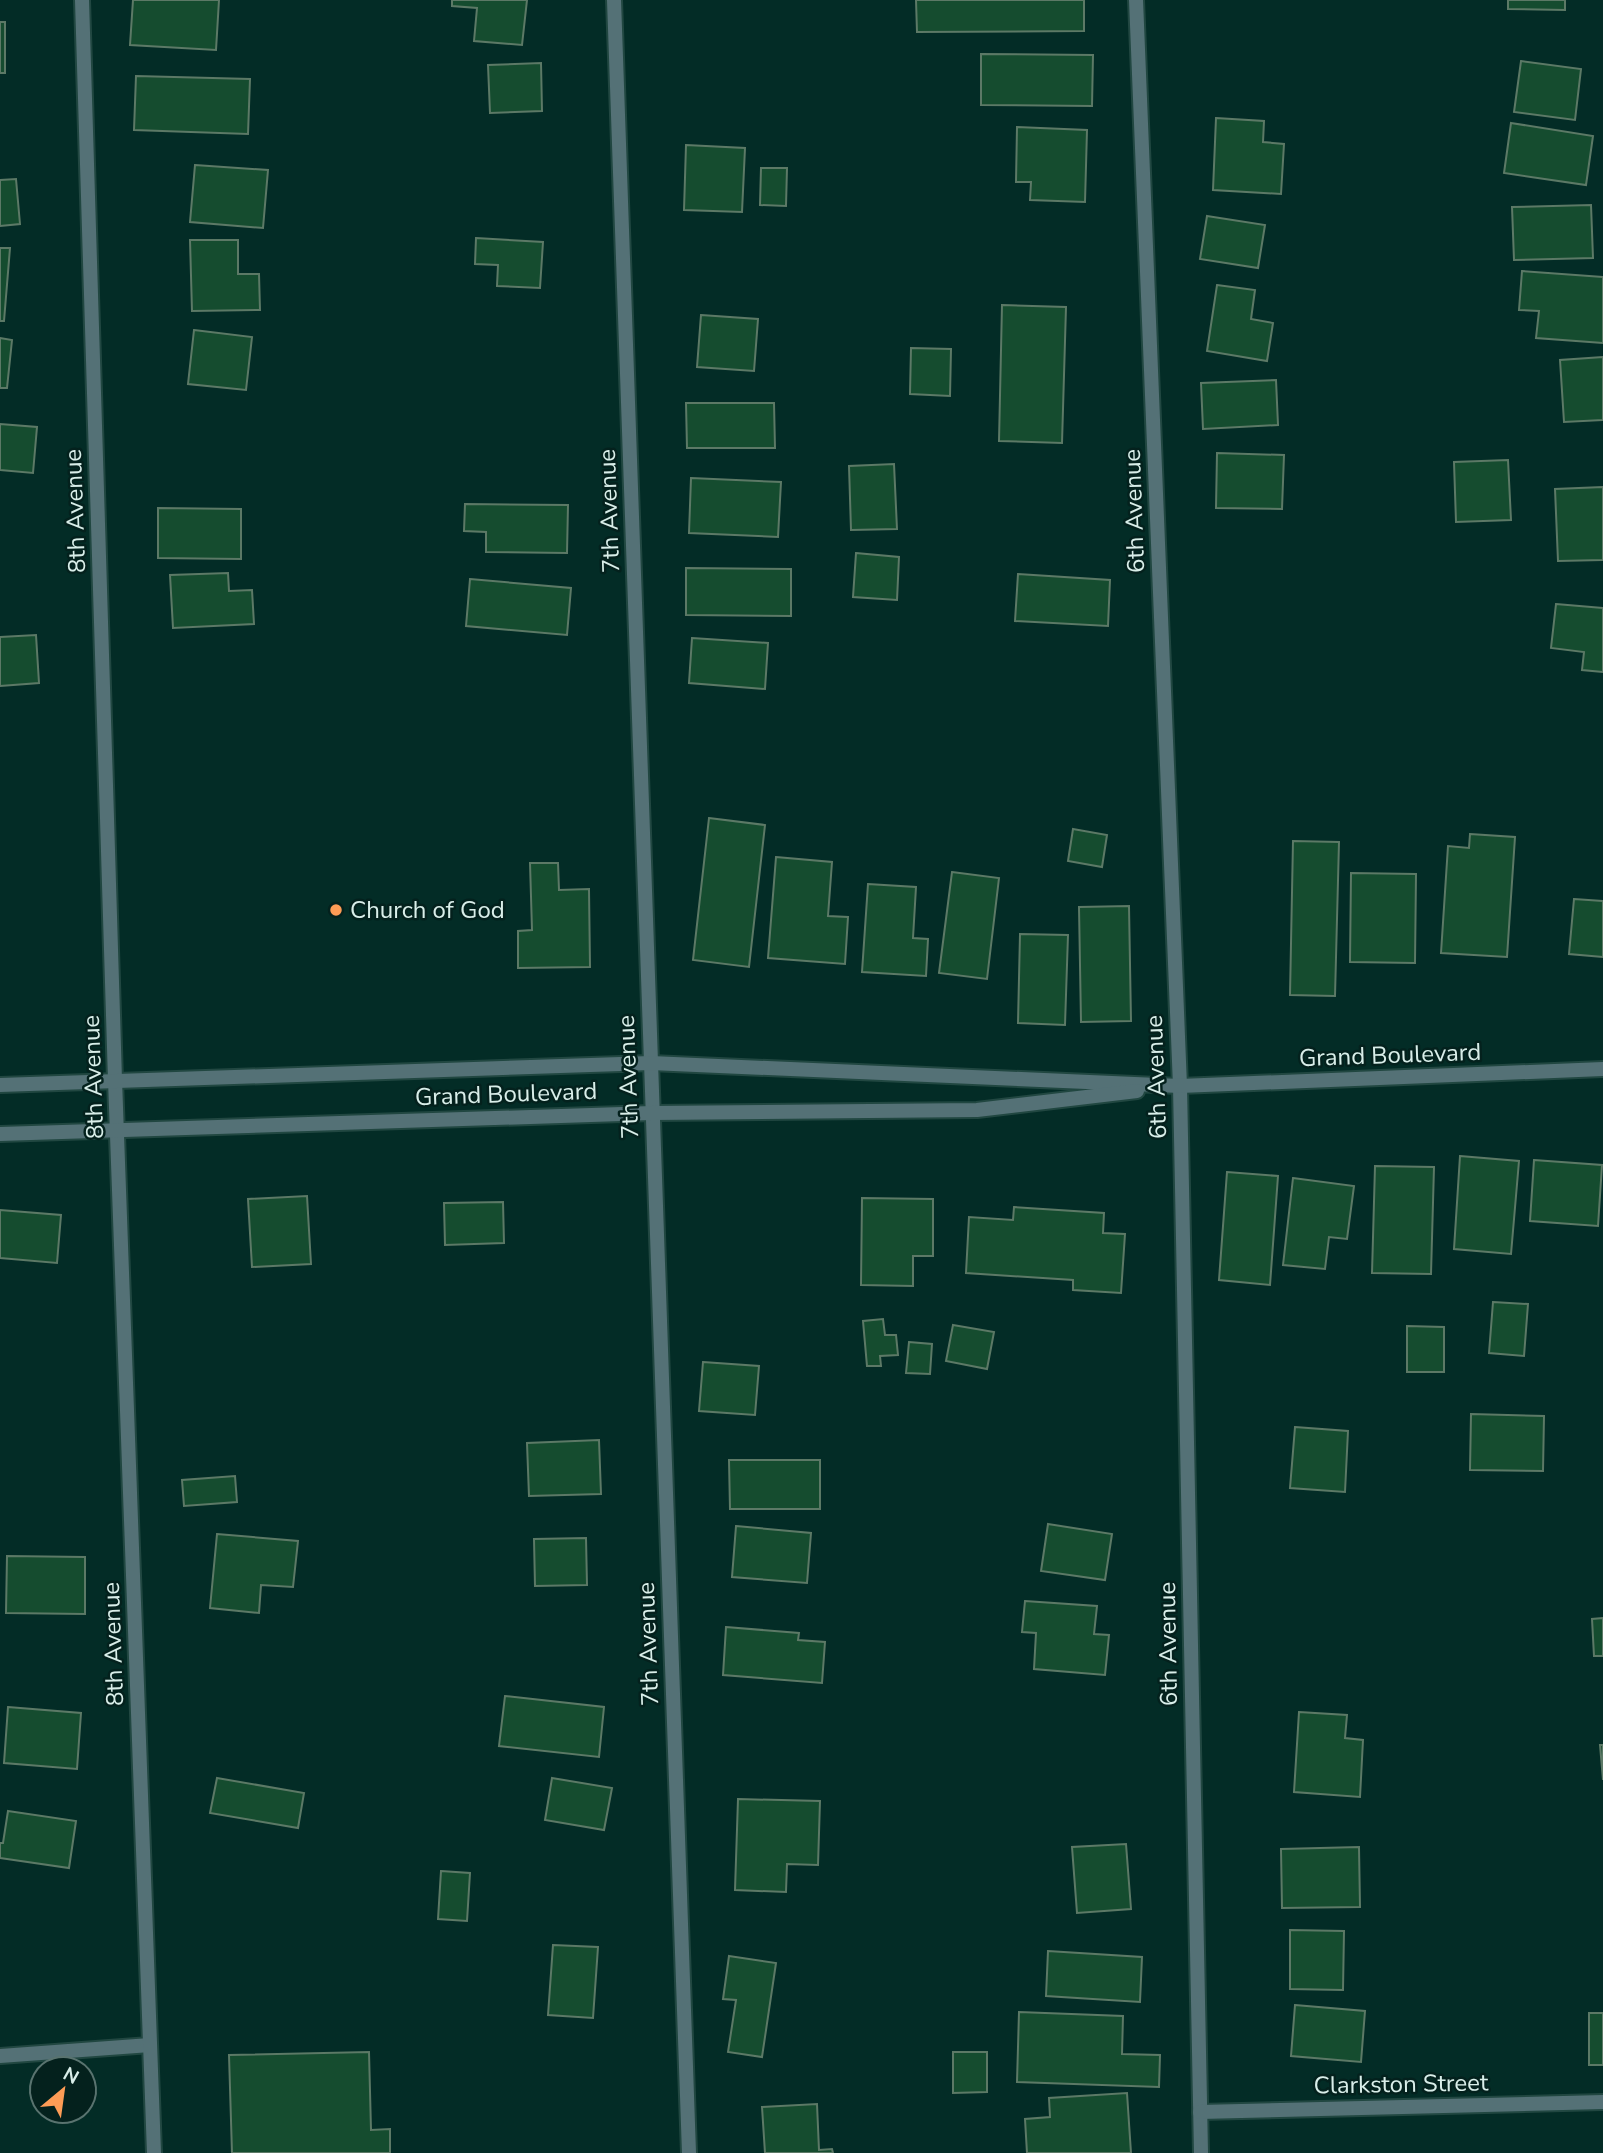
<svg xmlns="http://www.w3.org/2000/svg" width="1603" height="2153" viewBox="0 0 1603 2153" font-family="'Nunito Sans',sans-serif">
  <style>
    .building { fill: #154c2f; stroke: #5c7966; stroke-width: 2 }
    .lines { fill: none; stroke-linecap: round; stroke-linejoin: round }
    .service-casing { stroke: #214741; stroke-width: 18 }
    .minor-casing { stroke: #214741; stroke-width: 18 }
    .service { stroke: #547176; stroke-width: 14 }
    .minor { stroke: #547176; stroke-width: 14 }
    .poi-dot { fill: #fd9c56; stroke: #04211d; stroke-width: 2.5 }
    .labels { text-anchor: middle; dominant-baseline: central; stroke-width: 5; stroke-linejoin: round; paint-order: stroke }
    .street-label { font-size: 24px; fill: #d9eee9; stroke: #04211d }
    .poi-label { font-size: 24px; fill: #d9eee9; stroke: #04211d; text-anchor: start }
  </style>
  <rect width="100%" height="100%" fill="#032c26"/>
  <g class="building">
    <path d="M133,0H219L216,50L130,45Z"/>
    <path d="M452,0H527L522,45L474,41L477,8L452,6Z"/>
    <path d="M916,0H1084V31L917,32Z"/>
    <path d="M1508,0H1565V10L1508,9Z"/>
    <rect x="0" y="22" width="5" height="51"/>
    <path d="M981,54L1093,55L1092,106L981,105Z"/>
    <path d="M1521,61L1581,69L1575,120L1514,112Z"/>
    <path d="M541,63L542,111L490,113L488,65Z"/>
    <path d="M136,76L250,79L248,134L134,130Z"/>
    <path d="M1216,118L1264,121L1263,142L1284,144L1281,194L1213,190Z"/>
    <path d="M1511,123L1593,136L1586,185L1504,173Z"/>
    <path d="M1017,127L1087,130L1085,202L1030,200L1031,182H1016Z"/>
    <path d="M686,145L745,148L742,212L684,210Z"/>
    <path d="M195,165L268,170L263,228L190,222Z"/>
    <path d="M761,168H787L786,206L760,205Z"/>
    <path d="M16,179L20,224L0,226V180Z"/>
    <path d="M1591,205L1593,258L1514,260L1512,207Z"/>
    <path d="M1207,216L1265,225L1258,268L1200,259Z"/>
    <path d="M476,238L543,242L540,288L497,286L498,265L475,264Z"/>
    <path d="M190,240H238V274H259L260,310L192,311Z"/>
    <path d="M0,248H10L4,321H0Z"/>
    <path d="M1522,271L1603,277V343L1536,338L1539,311L1519,310Z"/>
    <path d="M1217,285L1255,290L1251,319L1273,323L1267,361L1207,351Z"/>
    <path d="M1002,305L1066,307L1062,443L999,441Z"/>
    <path d="M701,315L758,319L754,371L697,367Z"/>
    <path d="M194,330L252,337L246,390L188,384Z"/>
    <path d="M0,338L12,340L7,388H0Z"/>
    <path d="M911,348L951,349L950,396L910,394Z"/>
    <path d="M1603,357V420L1564,422L1560,360Z"/>
    <path d="M1276,380L1278,425L1203,429L1201,383Z"/>
    <path d="M686,403H774L775,448H687Z"/>
    <path d="M0,424L37,427L33,473L0,470Z"/>
    <path d="M1217,453L1284,455L1282,509L1216,508Z"/>
    <path d="M1508,460L1511,520L1456,522L1454,462Z"/>
    <path d="M894,464L897,529L851,530L849,466Z"/>
    <path d="M691,478L781,482L778,537L689,533Z"/>
    <path d="M1603,487V560L1558,561L1555,489Z"/>
    <path d="M465,504L568,505L567,553L486,552V532L464,531Z"/>
    <path d="M158,508L241,509V559L158,558Z"/>
    <path d="M856,553L899,557L897,600L853,597Z"/>
    <path d="M686,568L791,569V616L686,615Z"/>
    <path d="M228,573L229,591L252,590L254,624L173,628L170,575Z"/>
    <path d="M1018,574L1110,580L1108,626L1015,621Z"/>
    <path d="M470,579L571,588L567,635L466,626Z"/>
    <path d="M1556,604L1603,608V672L1582,670L1584,652L1551,648Z"/>
    <path d="M36,635L39,683L0,686V637Z"/>
    <path d="M692,638L768,643L765,689L689,683Z"/>
    <path d="M709,818L765,825L749,967L693,960Z"/>
    <path d="M1073,829L1107,835L1102,867L1068,861Z"/>
    <path d="M1470,834L1515,837L1507,957L1441,953L1448,846L1469,848Z"/>
    <path d="M1293,841L1339,842L1335,996L1290,995Z"/>
    <path d="M776,857L832,862L828,916L848,917L845,964L768,958Z"/>
    <path d="M530,863H558L559,890L589,889L590,967L518,968V931L532,930Z"/>
    <path d="M952,872L999,878L987,979L939,973Z"/>
    <path d="M1351,873L1416,874L1415,963L1350,962Z"/>
    <path d="M868,884L916,887L913,938L928,939L926,976L862,972Z"/>
    <path d="M1574,899L1603,901V957L1569,954Z"/>
    <path d="M1129,906L1131,1021L1081,1022L1079,907Z"/>
    <path d="M1020,934L1068,935L1065,1025L1018,1023Z"/>
    <path d="M1460,1156L1519,1161L1511,1254L1454,1249Z"/>
    <path d="M1534,1160L1602,1165L1598,1226L1530,1221Z"/>
    <path d="M1375,1166L1434,1167L1431,1274L1372,1273Z"/>
    <path d="M1227,1172L1278,1176L1270,1285L1219,1280Z"/>
    <path d="M1293,1178L1354,1186L1347,1239L1329,1237L1325,1269L1283,1265Z"/>
    <path d="M307,1196L311,1264L252,1267L248,1199Z"/>
    <path d="M862,1198L933,1199V1256H913V1286L861,1285Z"/>
    <path d="M503,1202L504,1243L445,1245L444,1203Z"/>
    <path d="M1014,1207L1104,1213L1103,1233L1125,1234L1121,1293L1073,1290V1280L966,1273L969,1217L1013,1220Z"/>
    <path d="M0,1210L61,1215L57,1263L0,1258Z"/>
    <path d="M1493,1302L1528,1304L1524,1356L1489,1353Z"/>
    <path d="M883,1319L885,1335H896L898,1355L880,1356L881,1366H867L863,1321Z"/>
    <path d="M953,1325L994,1332L987,1369L946,1361Z"/>
    <path d="M1407,1326L1444,1327V1372H1407Z"/>
    <path d="M909,1342L932,1344L930,1374L906,1373Z"/>
    <path d="M703,1362L759,1366L755,1415L699,1411Z"/>
    <path d="M1471,1414L1544,1416L1543,1471L1470,1470Z"/>
    <path d="M1295,1427L1348,1431L1345,1492L1290,1488Z"/>
    <path d="M599,1440L601,1494L529,1496L527,1443Z"/>
    <path d="M729,1460H820V1509H730Z"/>
    <path d="M235,1476L237,1502L184,1506L182,1480Z"/>
    <path d="M1048,1524L1112,1534L1105,1580L1041,1571Z"/>
    <path d="M736,1526L811,1533L807,1583L732,1577Z"/>
    <path d="M217,1534L298,1541L293,1587L261,1585L259,1613L210,1608Z"/>
    <path d="M586,1538L587,1585L535,1586L534,1539Z"/>
    <path d="M7,1556L85,1557V1614L6,1613Z"/>
    <path d="M1025,1601L1097,1606L1094,1634L1109,1635L1105,1675L1034,1669L1036,1633L1022,1632Z"/>
    <path d="M1603,1618V1656H1594L1592,1619Z"/>
    <path d="M726,1627L799,1633L798,1640L825,1642L822,1683L723,1675Z"/>
    <path d="M505,1696L604,1707L599,1757L499,1746Z"/>
    <path d="M8,1707L81,1713L77,1769L4,1763Z"/>
    <path d="M1299,1712L1347,1715L1345,1738L1363,1740L1360,1797L1294,1792Z"/>
    <path d="M1600,1745H1603V1780Z"/>
    <path d="M217,1778L304,1793L298,1828L210,1813Z"/>
    <path d="M552,1778L612,1788L604,1830L545,1820Z"/>
    <path d="M738,1799L820,1801L818,1865L787,1864L786,1892L735,1890Z"/>
    <path d="M8,1811L76,1821L69,1868L0,1858V1843H3Z"/>
    <path d="M1126,1844L1131,1909L1077,1913L1072,1847Z"/>
    <path d="M1359,1847L1360,1907L1282,1908L1281,1849Z"/>
    <path d="M441,1871L470,1873L467,1921L438,1919Z"/>
    <path d="M1290,1930L1344,1931L1343,1990L1290,1989Z"/>
    <path d="M553,1945L598,1947L593,2018L548,2015Z"/>
    <path d="M1048,1951L1142,1957L1140,2002L1046,1996Z"/>
    <path d="M729,1956L776,1963L762,2057L728,2052L736,2000L723,1999Z"/>
    <path d="M1295,2005L1365,2011L1361,2062L1291,2056Z"/>
    <path d="M1019,2012L1123,2016L1122,2054L1160,2055L1159,2087L1017,2082Z"/>
    <rect x="1589" y="2013" width="14" height="52"/>
    <path d="M369,2052L371,2130L390,2129V2153H232L229,2055Z"/>
    <path d="M953,2052H987V2092L953,2093Z"/>
    <path d="M1127,2093L1131,2153H1027L1025,2119L1050,2117L1049,2098Z"/>
    <path d="M817,2104L819,2150L832,2149L833,2153H765L762,2107Z"/>
  </g>
  <g class="lines">
    <g class="service-casing">
      <path id="service" d="M0,2056L150,2045"/>
    </g>
    <g class="minor-casing">
      <g id="minor">
        <path d="M82,0L115,1080L154,2153"/>
        <path d="M614,0L689,2153"/>
        <path d="M1136,0L1180,1086L1201,2153"/>
        <path d="M0,1085L651,1063L1180,1086L1603,1069"/>
        <path d="M0,1134L652,1113L977,1110L1137,1091"/>
        <path d="M1200,2112L1603,2102"/>
      </g>
    </g>
    <use href="#service" class="service"/>
    <use href="#minor" class="minor"/>
  </g>
  <circle class="poi-dot" cx="336" cy="910" r="7"/>
  <g class="labels">
    <g class="street-label">
      <text transform="translate(75 511) rotate(-92)">8th Avenue</text>
      <text transform="translate(609 511) rotate(-92)">7th Avenue</text>
      <text transform="translate(1134 511) rotate(-92)">6th Avenue</text>
      <text transform="translate(1390 1055) rotate(-2)">Grand Boulevard</text>
      <text transform="translate(93 1077) rotate(-92)">8th Avenue</text>
      <text transform="translate(628 1077) rotate(-92)">7th Avenue</text>
      <text transform="translate(1156 1077) rotate(-92)">6th Avenue</text>
      <text transform="translate(506 1094) rotate(-2)">Grand Boulevard</text>
      <text transform="translate(113 1644) rotate(-92)">8th Avenue</text>
      <text transform="translate(648 1644) rotate(-92)">7th Avenue</text>
      <text transform="translate(1168 1644) rotate(-91)">6th Avenue</text>
      <text transform="translate(1401 2084) rotate(-1)">Clarkston Street</text>
    </g>
    <g class="poi-label">
      <text x="350" y="910">Church of God</text>
    </g>
  </g>
  <g transform="translate(63 2090) rotate(29)"><circle r="33" fill="#04211d" stroke="#59736f" stroke-width="2"/>
  <path d="M0-5L12 26L0 18L-12 26Z" fill="#fd9c56"/>
  <text y="-10" font-size="19" font-weight="bold" text-anchor="middle" fill="#d9eee9">N</text>
  </g>
</svg>
